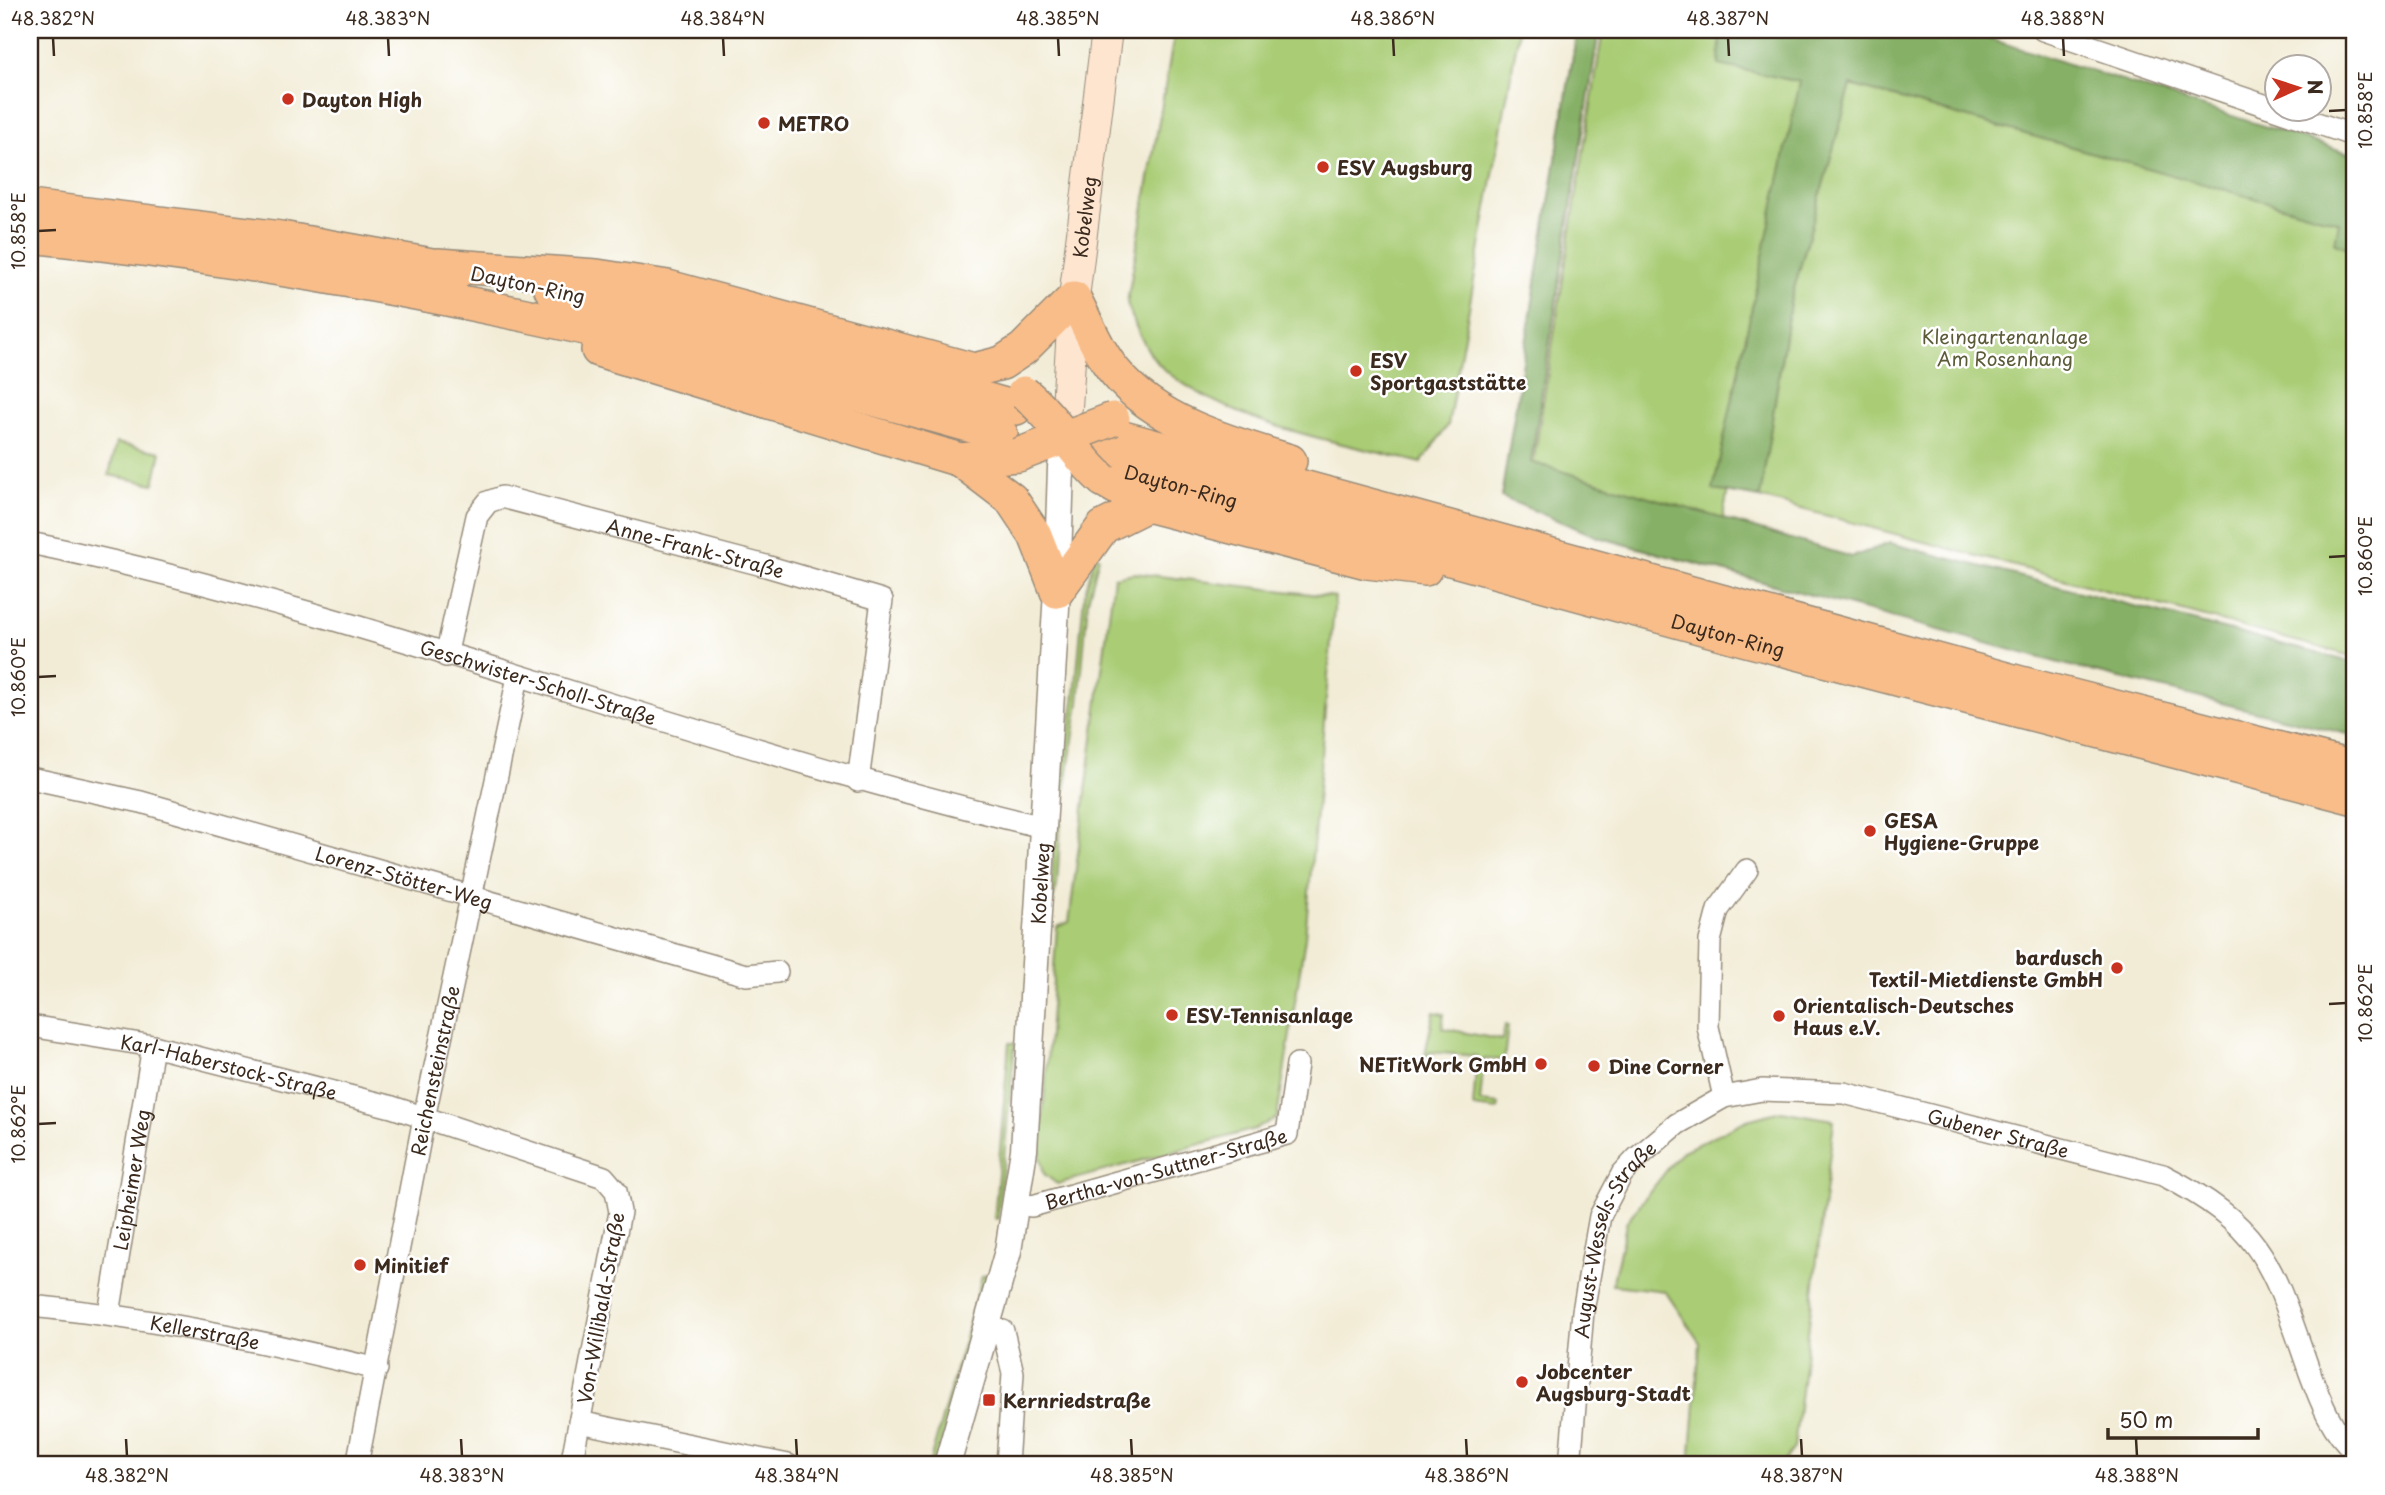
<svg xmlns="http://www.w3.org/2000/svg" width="2385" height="1495" viewBox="0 0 2385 1495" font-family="'Playpen Sans',sans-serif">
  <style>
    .green { fill: #a9cc75; stroke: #727b4a; stroke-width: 2 }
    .forest { fill: #86b066; stroke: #606d42; stroke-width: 2 }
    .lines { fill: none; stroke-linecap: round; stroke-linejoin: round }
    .minor-casing { stroke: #968b7a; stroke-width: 24 }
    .tertiary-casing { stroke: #968b7a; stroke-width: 29 }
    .secondary-casing { stroke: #968b7a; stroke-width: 32 }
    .trunk-casing { stroke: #968b7a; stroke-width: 36 }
    .minor { stroke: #fff; stroke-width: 21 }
    .tertiary { stroke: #fff; stroke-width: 26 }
    .secondary { stroke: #fde5d0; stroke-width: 30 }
    .trunk { stroke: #f9bd89; stroke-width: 33 }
    .tertiary-bridge-casing { stroke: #968b7a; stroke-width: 29; stroke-linecap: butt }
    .trunk-bridge-casing { stroke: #968b7a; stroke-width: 36; stroke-linecap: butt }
    .tertiary-bridge { stroke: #fff; stroke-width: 26 }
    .trunk-bridge { stroke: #f9bd89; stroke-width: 33 }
    .ticks { fill: none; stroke: #3b2a1e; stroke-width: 2.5 }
    .poi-dot { fill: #c8321e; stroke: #fff; stroke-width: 2.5 }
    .labels { text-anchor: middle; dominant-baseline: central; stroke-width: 5; stroke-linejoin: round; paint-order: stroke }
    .poi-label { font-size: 19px; font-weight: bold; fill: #3b2a1e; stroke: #fff; text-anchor: start }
    .street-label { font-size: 19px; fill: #3b2a1e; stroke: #fff }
    .park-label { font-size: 19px; fill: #5c5b38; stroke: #fff }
    .neatline { fill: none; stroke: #3b2a1e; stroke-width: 2.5 }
    .ticks-label { font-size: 18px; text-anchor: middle; fill: #3b2a1e }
  </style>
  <rect width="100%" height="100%" fill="#fff"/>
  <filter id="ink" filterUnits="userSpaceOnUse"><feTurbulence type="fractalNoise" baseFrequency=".0143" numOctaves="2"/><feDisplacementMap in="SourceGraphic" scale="14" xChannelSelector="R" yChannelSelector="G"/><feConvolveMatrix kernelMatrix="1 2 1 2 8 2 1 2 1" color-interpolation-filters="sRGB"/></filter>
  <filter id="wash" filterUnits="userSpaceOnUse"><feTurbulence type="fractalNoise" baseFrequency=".00686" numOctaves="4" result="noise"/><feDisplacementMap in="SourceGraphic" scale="28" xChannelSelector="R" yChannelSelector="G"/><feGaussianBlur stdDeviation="1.57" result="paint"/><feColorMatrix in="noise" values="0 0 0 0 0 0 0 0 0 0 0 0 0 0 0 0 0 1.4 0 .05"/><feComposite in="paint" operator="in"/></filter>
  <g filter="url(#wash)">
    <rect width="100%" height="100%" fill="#f2ecd6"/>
    <g class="green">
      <path d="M1175,30H1519L1448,425L1421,463C1336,441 1243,428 1171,375C1148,359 1136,329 1127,303Z"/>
      <path d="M1603,30H1681L1812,52L1721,527L1532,471Z"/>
      <path d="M1851,85L2340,222L2335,243L2355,250V657L1760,498L1790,303Z"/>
      <path d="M116,443L161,452L154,484L109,475Z"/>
      <path d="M1095,555L1099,557L1088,600L1079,703L1062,807H1057L1075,695L1084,596Z"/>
      <path d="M1134,573L1335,597L1305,938L1277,1118L1255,1129L1057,1184L1044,1174L1040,1156L1057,927L1069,922L1114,577Z"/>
      <path d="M1055,819H1061L1057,886L1051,906Z"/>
      <path d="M1434,1012L1444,1014L1442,1028L1502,1040L1505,1025L1508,1026L1504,1060L1484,1059L1480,1102L1499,1104L1498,1110L1473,1107L1477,1056L1429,1052L1428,1059H1424Z"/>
      <path d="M1009,1043H1015L998,1219L994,1218L995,1209Z"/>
      <path d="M1781,1111L1834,1120L1794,1448L1781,1465H1690L1700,1343L1665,1291L1612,1285L1627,1221L1681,1152L1747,1120Z"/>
      <path d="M987,1275L935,1465H929L982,1276Z"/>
    </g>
    <g class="forest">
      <path d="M1577,30H1599L1531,462L1852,557L1890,543L2355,663V736L2063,664L1598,537L1501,497Z"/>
      <path d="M1678,30H1962L2355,155V250L2335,243L2339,222L1851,85L1790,303L1760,498L1713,490L1800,82L1719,65L1720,41Z"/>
    </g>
  </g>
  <g filter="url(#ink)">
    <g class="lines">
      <g class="minor-casing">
        <g id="minor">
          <path d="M2043,30L2355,136"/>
          <path id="s1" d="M30,543C374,614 701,746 1043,827"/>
          <path id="s2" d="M446,656L477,516L488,502L502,497L766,566L882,600L858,781"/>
          <path id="s3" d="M30,778L141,802L746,975L777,972"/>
          <path id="s4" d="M30,1026L153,1046L392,1107L604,1177L616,1191L620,1212L571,1465"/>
          <path d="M1724,1097L1708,1027L1710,941L1718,910L1747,870"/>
          <path id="s5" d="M1017,1204L1032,1206L1287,1134L1297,1064"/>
          <path id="s6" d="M30,1306C147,1317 262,1341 377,1369"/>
          <path id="s7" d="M109,1314L153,1046"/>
          <path d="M988,1327L1003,1331L1013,1373L1007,1465"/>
          <path d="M579,1422L788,1465"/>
          <path id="s8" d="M357,1465L424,1118L518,677"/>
          <path id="s9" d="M1570,1465L1583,1311L1600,1216L1622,1174L1637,1158L1677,1124L1724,1097L1762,1090L1844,1093L2163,1175C2267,1228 2273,1269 2310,1373C2320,1400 2332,1432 2355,1451"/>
        </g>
      </g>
      <g class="tertiary-casing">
        <g id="tertiary">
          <path id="s10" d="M947,1465L1008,1251L1024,1150L1057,591L1061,468"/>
        </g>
      </g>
      <g class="secondary-casing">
        <g id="secondary">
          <path id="s11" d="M1067,407L1074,298L1107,30"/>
        </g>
      </g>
      <g class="trunk-casing">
        <g id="trunk">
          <path d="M30,207L281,238L460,270"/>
          <path d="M30,236C360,269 683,345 1001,434"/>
          <path d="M438,265L597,276L668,287L974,370L1002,363L1023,349L1074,298C1087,323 1098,352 1116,373C1157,423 1230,443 1290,461"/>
          <path d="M551,289L812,350L1016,408"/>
          <path d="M598,350L960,460L1018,455"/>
          <path d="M1105,433L2021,683L2355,768"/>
          <path d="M960,460L1011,499L1035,535L1057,591"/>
          <path id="s12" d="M1102,464L1743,639L2355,798"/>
          <path d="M1103,480L1147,505L1367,562L1425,569"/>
          <path d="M1057,591L1103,527L1147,505"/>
        </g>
      </g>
      <use href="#minor" class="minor"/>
      <use href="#tertiary" class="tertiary"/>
      <use href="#secondary" class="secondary"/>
      <use href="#trunk" class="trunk"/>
      <g class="tertiary-bridge-casing">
        <path id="tertiary-bridge" d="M1061,468L1065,438"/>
      </g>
      <g class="trunk-bridge-casing">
        <g id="trunk-bridge">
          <path d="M1024,393C1056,418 1073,454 1103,480"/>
          <path d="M1018,455L1113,419"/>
        </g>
      </g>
      <use href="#tertiary-bridge" class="tertiary-bridge"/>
      <use href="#trunk-bridge" class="trunk-bridge"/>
    </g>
  </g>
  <path class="ticks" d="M53,38L54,56M388,38L389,56M723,38L724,56M1058,38L1059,56M1393,38L1394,56M1728,38L1729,56M2063,38L2064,56M2329,111L2346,110M38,231L56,230M2329,557L2346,556M38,677L56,676M2329,1004L2346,1003M38,1124L56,1123M126,1439L127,1456M461,1439L462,1456M796,1439L797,1456M1131,1439L1132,1456M1466,1439L1467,1456M1801,1439L1802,1456M2136,1439L2137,1456"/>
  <g class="poi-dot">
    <circle cx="288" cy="99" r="7"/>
    <circle cx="764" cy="123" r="7"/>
    <circle cx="1323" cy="167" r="7"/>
    <circle cx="1356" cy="371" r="7"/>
    <circle cx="1870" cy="831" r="7"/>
    <circle cx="2117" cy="968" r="7"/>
    <circle cx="1172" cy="1015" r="7"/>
    <circle cx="1779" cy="1016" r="7"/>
    <circle cx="1541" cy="1064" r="7"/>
    <circle cx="1594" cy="1066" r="7"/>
    <circle cx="360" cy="1265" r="7"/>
    <circle cx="1522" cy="1382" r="7"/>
    <rect x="982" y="1393" width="14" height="14" rx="3.5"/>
  </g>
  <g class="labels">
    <g class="poi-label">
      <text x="302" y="99">Dayton High</text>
      <text x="778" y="123">METRO</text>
      <text x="1337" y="167">ESV Augsburg</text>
      <text x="1370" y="360">ESV<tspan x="1370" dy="22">Sportgaststätte</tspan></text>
      <text x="1884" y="820">GESA<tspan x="1884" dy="22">Hygiene-Gruppe</tspan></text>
      <text x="2103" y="957" text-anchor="end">bardusch<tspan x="2103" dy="22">Textil-Mietdienste GmbH</tspan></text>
      <text x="1793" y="1005">Orientalisch-Deutsches<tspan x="1793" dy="22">Haus e.V.</tspan></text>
      <text x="1186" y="1015">ESV-Tennisanlage</text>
      <text x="1527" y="1064" text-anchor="end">NETitWork GmbH</text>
      <text x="1608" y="1066">Dine Corner</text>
      <text x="374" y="1265">Minitief</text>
      <text x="1536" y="1371">Jobcenter<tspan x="1536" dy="22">Augsburg-Stadt</tspan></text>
      <text x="1003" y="1400">Kernriedstraße</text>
    </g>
    <g class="street-label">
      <text stroke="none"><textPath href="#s11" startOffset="191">Kobelweg</textPath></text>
      <text transform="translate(528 284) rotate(12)">Dayton-Ring</text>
      <text stroke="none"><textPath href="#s12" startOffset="82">Dayton-Ring</textPath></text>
      <text stroke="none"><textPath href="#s2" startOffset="376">Anne-Frank-Straße</textPath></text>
      <text stroke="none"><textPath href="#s12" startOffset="649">Dayton-Ring</textPath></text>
      <text stroke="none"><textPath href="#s1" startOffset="527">Geschwister-Scholl-Straße</textPath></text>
      <text stroke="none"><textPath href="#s3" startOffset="387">Lorenz-Stötter-Weg</textPath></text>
      <text stroke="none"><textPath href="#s10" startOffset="592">Kobelweg</textPath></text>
      <text stroke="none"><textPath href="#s4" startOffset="203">Karl-Haberstock-Straße</textPath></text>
      <text stroke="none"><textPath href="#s8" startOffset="402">Reichensteinstraße</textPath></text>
      <text stroke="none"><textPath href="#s9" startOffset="707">Gubener Straße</textPath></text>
      <text stroke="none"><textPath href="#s5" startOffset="154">Bertha-von-Suttner-Straße</textPath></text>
      <text stroke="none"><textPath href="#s7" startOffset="136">Leipheimer Weg</textPath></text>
      <text stroke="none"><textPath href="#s9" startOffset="234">August-Wessels-Straße</textPath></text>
      <text transform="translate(600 1308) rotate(-80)">Von-Willibald-Straße</text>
      <text stroke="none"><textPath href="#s6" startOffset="177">Kellerstraße</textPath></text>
    </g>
    <g class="park-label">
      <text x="2005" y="336">Kleingartenanlage<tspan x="2005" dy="22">Am Rosenhang</tspan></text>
    </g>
  </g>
  <rect width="2385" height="1495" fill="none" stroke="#fff" stroke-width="77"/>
  <g transform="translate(2298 88) rotate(87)"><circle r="33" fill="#ffffff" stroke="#b1aaa5" stroke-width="2"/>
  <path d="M0-5L12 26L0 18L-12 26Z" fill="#c8321e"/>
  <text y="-10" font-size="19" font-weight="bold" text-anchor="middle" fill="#3b2a1e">N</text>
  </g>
  <path d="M2108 1428v10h150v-10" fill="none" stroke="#3b2a1e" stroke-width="3.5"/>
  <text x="2119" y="1428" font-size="21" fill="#3b2a1e" stroke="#ffffff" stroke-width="5" paint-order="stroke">50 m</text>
  <rect x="38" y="38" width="2308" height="1418" class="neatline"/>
  <g class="ticks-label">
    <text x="53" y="25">48.382°N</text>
    <text x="388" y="25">48.383°N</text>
    <text x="723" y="25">48.384°N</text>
    <text x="1058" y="25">48.385°N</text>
    <text x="1393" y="25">48.386°N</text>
    <text x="1728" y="25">48.387°N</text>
    <text x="2063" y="25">48.388°N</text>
    <text transform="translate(2366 110) rotate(-90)" y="6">10.858°E</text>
    <text transform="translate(19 231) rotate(-90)" y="6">10.858°E</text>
    <text transform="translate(2366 556) rotate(-90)" y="6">10.860°E</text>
    <text transform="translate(19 677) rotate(-90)" y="6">10.860°E</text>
    <text transform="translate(2366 1003) rotate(-90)" y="6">10.862°E</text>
    <text transform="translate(19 1124) rotate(-90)" y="6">10.862°E</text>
    <text x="127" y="1482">48.382°N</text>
    <text x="462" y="1482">48.383°N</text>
    <text x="797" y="1482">48.384°N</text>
    <text x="1132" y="1482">48.385°N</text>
    <text x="1467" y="1482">48.386°N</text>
    <text x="1802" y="1482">48.387°N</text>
    <text x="2137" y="1482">48.388°N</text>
  </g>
</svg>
